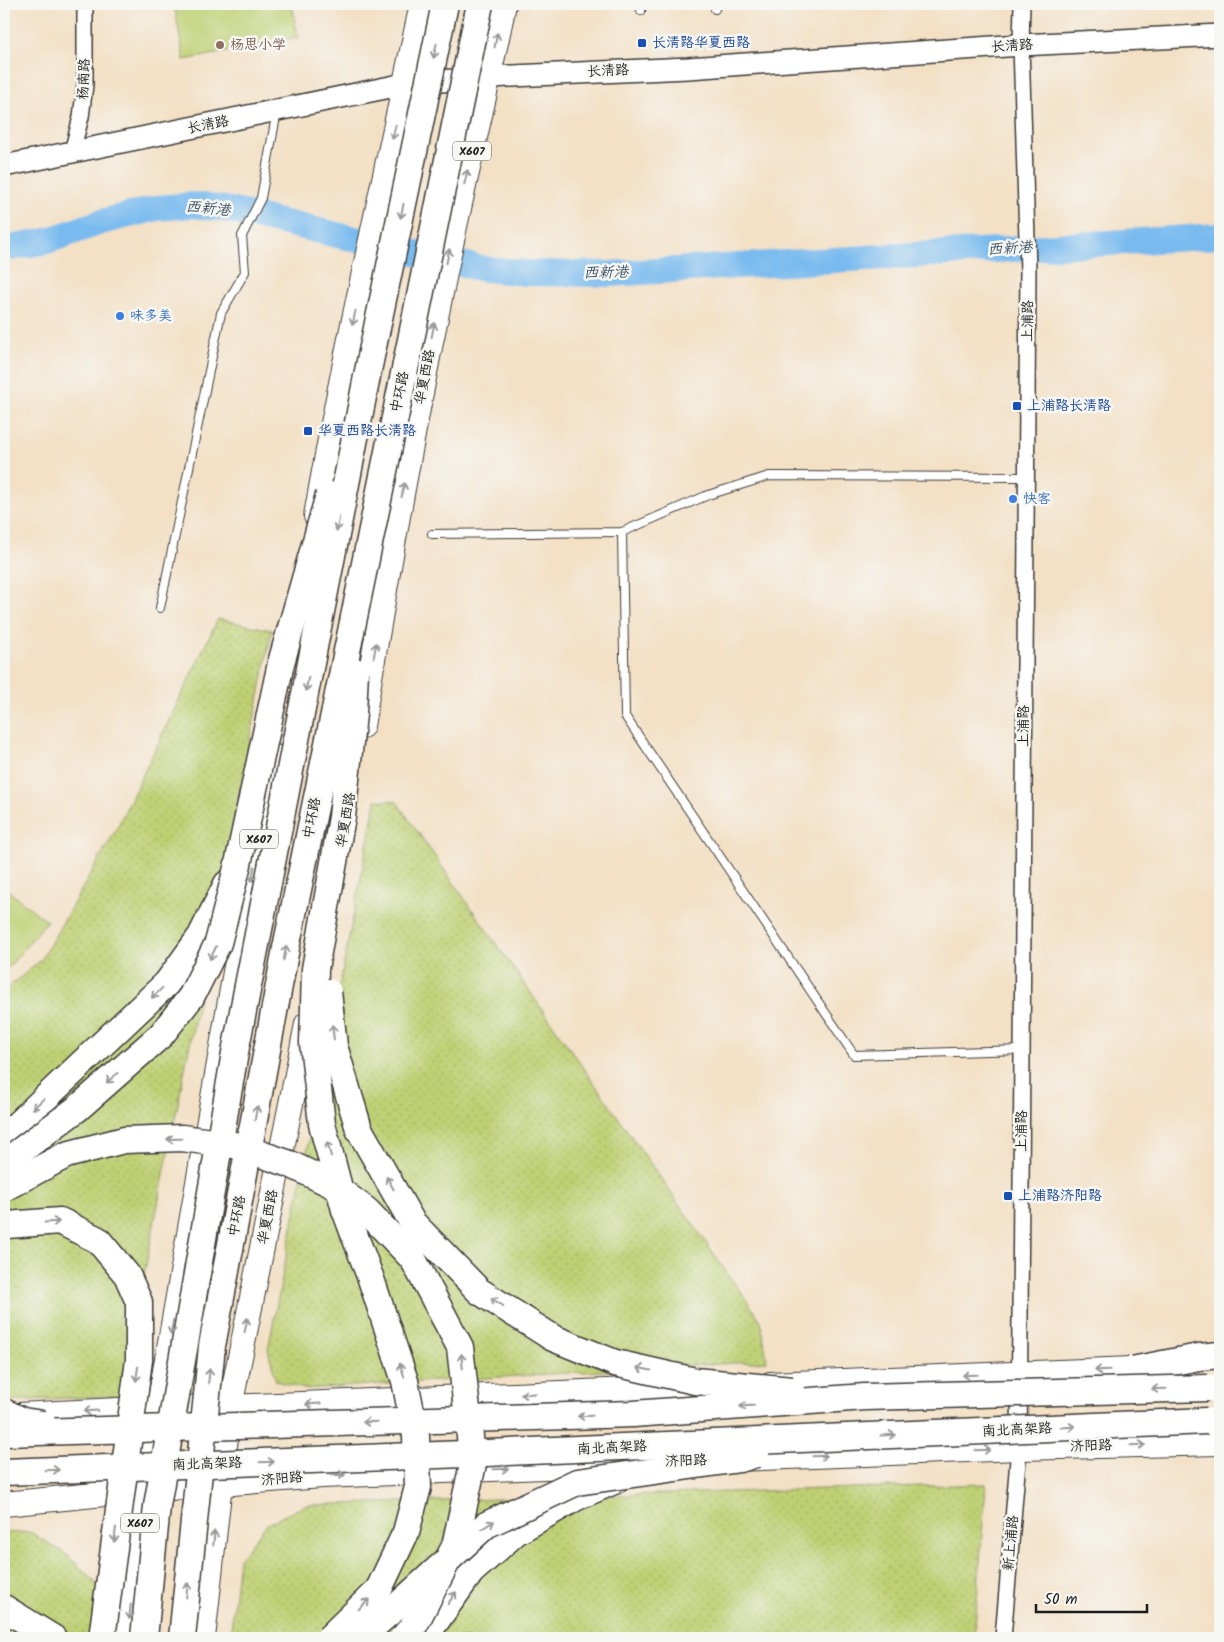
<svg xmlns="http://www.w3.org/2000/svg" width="1224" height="1642" viewBox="0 0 1224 1642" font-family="Kalam,'LXGW WenKai TC',sans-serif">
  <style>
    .green { fill: url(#green-dots); stroke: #6d7648 }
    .pitch { fill: #bed073; stroke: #6d7648 }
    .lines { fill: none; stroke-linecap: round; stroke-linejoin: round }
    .river { stroke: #7abbef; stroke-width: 26 }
    .lane-casing { stroke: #3c3935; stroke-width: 10 }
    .street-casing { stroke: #3c3935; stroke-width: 18 }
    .secondary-casing { stroke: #3c3935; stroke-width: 24 }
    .primary-casing { stroke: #3c3935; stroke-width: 26 }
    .highway-casing { stroke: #3c3935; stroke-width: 29 }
    .lane { stroke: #fff; stroke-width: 8 }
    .street { stroke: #fff; stroke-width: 15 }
    .secondary { stroke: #fff; stroke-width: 21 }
    .primary { stroke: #fff; stroke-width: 24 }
    .highway { stroke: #fff; stroke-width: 26 }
    .highway-bridge-casing { stroke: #3c3935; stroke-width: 29; stroke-linecap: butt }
    .highway-bridge { stroke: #fff; stroke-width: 26 }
    .oneway { stroke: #999 }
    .transit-dot { fill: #1a4fb4; stroke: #f6f6f2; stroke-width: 2 }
    .education-dot { fill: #8d6e63; stroke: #f6f6f2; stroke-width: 2 }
    .shop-dot { fill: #3f7fe0; stroke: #f6f6f2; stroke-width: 2 }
    .labels { text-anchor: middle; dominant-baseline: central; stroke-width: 5; stroke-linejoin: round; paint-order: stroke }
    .shield { fill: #f6f6f2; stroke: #5d5d5c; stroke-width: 1 }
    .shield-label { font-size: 12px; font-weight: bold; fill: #1c1c1c }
    .transit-label { font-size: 14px; fill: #164399; stroke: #f6f6f2; text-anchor: start }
    .education-label { font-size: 14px; fill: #785e54; stroke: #f6f6f2; text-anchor: start }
    .street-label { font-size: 14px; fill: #1c1c1c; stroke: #f6f6f2 }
    .shop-label { font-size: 14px; fill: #366cbe; stroke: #f6f6f2; text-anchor: start }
    .water-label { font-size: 15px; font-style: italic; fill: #3d5466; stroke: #f6f6f2 }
  </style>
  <defs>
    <pattern id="green-dots" width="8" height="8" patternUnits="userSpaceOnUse" patternTransform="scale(1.25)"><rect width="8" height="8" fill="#bed073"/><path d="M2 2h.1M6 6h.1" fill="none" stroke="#a3b263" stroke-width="1.8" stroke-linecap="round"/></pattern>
  </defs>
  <rect width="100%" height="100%" fill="#f6f6f2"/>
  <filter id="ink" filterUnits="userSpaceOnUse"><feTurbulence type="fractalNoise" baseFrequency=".02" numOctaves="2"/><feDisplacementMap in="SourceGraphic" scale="10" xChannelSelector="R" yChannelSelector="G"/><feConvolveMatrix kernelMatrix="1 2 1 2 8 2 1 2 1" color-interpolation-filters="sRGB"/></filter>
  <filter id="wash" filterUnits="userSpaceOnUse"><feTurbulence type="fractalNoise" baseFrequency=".0096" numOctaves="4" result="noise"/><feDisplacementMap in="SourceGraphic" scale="20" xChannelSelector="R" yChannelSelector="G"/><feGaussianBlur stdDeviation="1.12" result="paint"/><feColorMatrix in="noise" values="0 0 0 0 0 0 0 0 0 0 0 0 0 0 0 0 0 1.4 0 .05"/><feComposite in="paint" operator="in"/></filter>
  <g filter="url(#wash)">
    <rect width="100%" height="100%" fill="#f3e0c5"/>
    <g class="green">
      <path d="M218,619L272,630L120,1396L4,1401V991L41,960L116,830Z"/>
      <path d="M376,800L396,801L761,1321L767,1361L304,1389L276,1381L268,1349Z"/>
      <path d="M986,1484L974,1638H230L239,1559L267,1524L306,1505Z"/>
      <path d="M30,1532L66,1554L118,1604L116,1638H4V1533Z"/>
    </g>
    <g class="pitch">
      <path d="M174,4H292L298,38L184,60Z"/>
      <path d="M8,891L47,921L4,973V896Z"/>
    </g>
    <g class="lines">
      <path class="river" d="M4,249L47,241L101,222L158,208L192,205L225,209L484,269L526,273L609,274L1220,236"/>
    </g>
  </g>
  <g filter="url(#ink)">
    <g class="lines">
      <g class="lane-casing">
        <g id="lane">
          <path d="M715,9L716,4"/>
          <path d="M641,11V4"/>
          <path d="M622,532L625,716L854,1055L1022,1050"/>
          <path d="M432,534L622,532L708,495L769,476L1026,477"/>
          <path d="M160,608L221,313L245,272L242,236L261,198L277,111"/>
        </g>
      </g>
      <g class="street-casing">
        <g id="street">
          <path d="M72,152L81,117L85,85V4"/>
          <path d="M1003,1638L1019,1448L1028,271L1021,45L1022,4"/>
        </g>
      </g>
      <g class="secondary-casing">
        <path id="secondary" d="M4,166L405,84L489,77L688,68L1021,45L1220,35"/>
      </g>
      <g class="primary-casing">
        <g id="primary">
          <path d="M316,516C346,344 386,174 422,4"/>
          <path d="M362,726C386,579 412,433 442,288C461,193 485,99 504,4"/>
          <path d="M770,1384L1156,1368"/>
          <path d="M18,1415L158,1408L230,1407L699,1387"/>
          <path d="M736,1459L1019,1448L1220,1443"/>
          <path d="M4,1504L144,1490L322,1476L640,1463"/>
          <path d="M127,1638L144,1490L273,756"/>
          <path d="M203,1638L220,1484L230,1407L307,1024"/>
        </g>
      </g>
      <g class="highway-casing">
        <g id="highway">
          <path d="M4,1137L167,983L201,936L227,884"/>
          <path d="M1137,1369L1199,1357L1220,1355"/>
          <path d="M4,1608L53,1638"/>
          <path d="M424,1638L471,1572L516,1532L577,1497L616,1480"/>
        </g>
      </g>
      <use href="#lane" class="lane"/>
      <use href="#street" class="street"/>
      <use href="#secondary" class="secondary"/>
      <use href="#primary" class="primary"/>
      <use href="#highway" class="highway"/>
      <g class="highway-bridge-casing">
        <g id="highway-bridge">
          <path d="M328,992L334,1046L359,1129L412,1222L479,1291L553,1338L615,1363L695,1381L792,1390"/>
          <path d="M4,1163L78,1108L161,1035L191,997L218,943L238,864L281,663L329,495"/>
          <path d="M4,1188L66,1155L124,1140L182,1138L234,1145L290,1164L331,1184L367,1211L413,1259L460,1347L473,1464L455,1546L415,1624L403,1638"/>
          <path d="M4,1227L7,1225L60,1221L98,1240L127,1275L139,1302V1360L102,1638"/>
          <path d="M4,1412L23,1421L43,1424"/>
          <path d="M4,1433L633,1414L865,1397L1208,1388"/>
          <path d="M4,1472L464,1454L1207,1421"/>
          <path d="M144,1638L157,1506L236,1047L369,366L445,4"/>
          <path d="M182,1638L212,1346L286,948L480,4"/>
          <path d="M329,1638L379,1589L406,1532L418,1487L416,1436L405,1381L371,1279L345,1210L322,1124L313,1043L315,969L342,817L353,714L355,671"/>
          <path d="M360,1638L396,1607L486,1525L577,1482L740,1459L756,1454"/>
        </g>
      </g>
      <use href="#highway-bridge" class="highway-bridge"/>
    </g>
    <defs><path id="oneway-shaft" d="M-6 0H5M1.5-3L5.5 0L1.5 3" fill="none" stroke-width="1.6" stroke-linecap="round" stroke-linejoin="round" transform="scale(1.25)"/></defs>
    <g class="oneway">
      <use href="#oneway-shaft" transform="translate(496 40) rotate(-79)"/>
      <use href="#oneway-shaft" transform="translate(435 51) rotate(102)"/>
      <use href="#oneway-shaft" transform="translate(394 132) rotate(103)"/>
      <use href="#oneway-shaft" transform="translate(466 177) rotate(-77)"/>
      <use href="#oneway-shaft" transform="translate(402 211) rotate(102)"/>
      <use href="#oneway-shaft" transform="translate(448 256) rotate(-78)"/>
      <use href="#oneway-shaft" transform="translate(354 318) rotate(102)"/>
      <use href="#oneway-shaft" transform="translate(433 330) rotate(-79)"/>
      <use href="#oneway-shaft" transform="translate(403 490) rotate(-79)"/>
      <use href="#oneway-shaft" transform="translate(338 524) rotate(101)"/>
      <use href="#oneway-shaft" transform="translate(375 650) rotate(-80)"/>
      <use href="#oneway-shaft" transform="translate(307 684) rotate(101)"/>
      <use href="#oneway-shaft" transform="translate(253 874) rotate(100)"/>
      <use href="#oneway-shaft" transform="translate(213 953) rotate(117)"/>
      <use href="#oneway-shaft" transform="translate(285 953) rotate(-79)"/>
      <use href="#oneway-shaft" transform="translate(157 993) rotate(137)"/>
      <use href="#oneway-shaft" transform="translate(333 1032) rotate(-97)"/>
      <use href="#oneway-shaft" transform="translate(112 1078) rotate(139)"/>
      <use href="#oneway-shaft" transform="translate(38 1104) rotate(137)"/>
      <use href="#oneway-shaft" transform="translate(256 1113) rotate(-80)"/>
      <use href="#oneway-shaft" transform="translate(174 1139) rotate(179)"/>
      <use href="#oneway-shaft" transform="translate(329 1149) rotate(-105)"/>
      <use href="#oneway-shaft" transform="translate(390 1183) rotate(-120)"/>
      <use href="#oneway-shaft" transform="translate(52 1222) rotate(-3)"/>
      <use href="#oneway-shaft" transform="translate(497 1302) rotate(-147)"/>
      <use href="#oneway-shaft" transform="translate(246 1325) rotate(-79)"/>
      <use href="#oneway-shaft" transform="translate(172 1327) rotate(100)"/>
      <use href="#oneway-shaft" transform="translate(462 1361) rotate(-96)"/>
      <use href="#oneway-shaft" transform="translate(644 1369) rotate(-168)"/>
      <use href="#oneway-shaft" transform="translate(402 1370) rotate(-108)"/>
      <use href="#oneway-shaft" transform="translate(1102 1370) rotate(178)"/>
      <use href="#oneway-shaft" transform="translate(137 1374) rotate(98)"/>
      <use href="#oneway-shaft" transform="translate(970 1375) rotate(178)"/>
      <use href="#oneway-shaft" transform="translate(209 1376) rotate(-84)"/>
      <use href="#oneway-shaft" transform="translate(1159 1389) rotate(179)"/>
      <use href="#oneway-shaft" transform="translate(528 1394) rotate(177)"/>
      <use href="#oneway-shaft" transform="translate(313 1404) rotate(177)"/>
      <use href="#oneway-shaft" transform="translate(747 1406) rotate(176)"/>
      <use href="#oneway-shaft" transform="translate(91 1411) rotate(177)"/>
      <use href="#oneway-shaft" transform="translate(585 1416) rotate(178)"/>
      <use href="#oneway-shaft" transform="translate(370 1422) rotate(178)"/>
      <use href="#oneway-shaft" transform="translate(1068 1427) rotate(-3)"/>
      <use href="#oneway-shaft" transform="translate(888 1435) rotate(-3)"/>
      <use href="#oneway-shaft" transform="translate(1138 1445) rotate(-2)"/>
      <use href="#oneway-shaft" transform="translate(983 1450) rotate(-2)"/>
      <use href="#oneway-shaft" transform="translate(820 1456) rotate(-2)"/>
      <use href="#oneway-shaft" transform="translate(267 1462) rotate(-2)"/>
      <use href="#oneway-shaft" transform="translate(501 1469) rotate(-2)"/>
      <use href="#oneway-shaft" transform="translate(52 1470) rotate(-2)"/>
      <use href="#oneway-shaft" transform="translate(338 1475) rotate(-2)"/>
      <use href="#oneway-shaft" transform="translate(488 1525) rotate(-32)"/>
      <use href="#oneway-shaft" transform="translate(115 1535) rotate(97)"/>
      <use href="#oneway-shaft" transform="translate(214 1538) rotate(-84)"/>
      <use href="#oneway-shaft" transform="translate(187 1590) rotate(-84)"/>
      <use href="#oneway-shaft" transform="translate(452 1598) rotate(-55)"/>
      <use href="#oneway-shaft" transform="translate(364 1604) rotate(-45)"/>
      <use href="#oneway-shaft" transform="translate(130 1612) rotate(96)"/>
    </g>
  </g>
  <g class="transit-dot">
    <rect x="637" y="38" width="10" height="10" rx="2.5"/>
    <rect x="1012" y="401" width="10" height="10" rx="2.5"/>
    <rect x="303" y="426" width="10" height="10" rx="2.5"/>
    <rect x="1003" y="1191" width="10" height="10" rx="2.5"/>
  </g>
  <circle class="education-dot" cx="220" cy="45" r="5"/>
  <g class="shop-dot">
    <circle cx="120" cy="316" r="5"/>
    <circle cx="1013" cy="499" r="5"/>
  </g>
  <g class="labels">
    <g class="shield">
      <rect x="453" y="141.5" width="38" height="19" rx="4"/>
      <rect x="240" y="829.5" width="38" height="19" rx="4"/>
      <rect x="121" y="1513.5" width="38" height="19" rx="4"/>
    </g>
    <g class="shield-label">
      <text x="472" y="151">X607</text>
      <text x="259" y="839">X607</text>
      <text x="140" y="1523">X607</text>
    </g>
    <g class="transit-label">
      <text x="652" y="43">长清路华夏西路</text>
      <text x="1027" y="406">上浦路长清路</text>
      <text x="318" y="431">华夏西路长清路</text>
      <text x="1018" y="1196">上浦路济阳路</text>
    </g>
    <g class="education-label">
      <text x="230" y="45">杨思小学</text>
    </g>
    <g class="street-label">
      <text transform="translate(1012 46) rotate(-4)">长清路</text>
      <text transform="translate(608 71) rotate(-3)">长清路</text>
      <text transform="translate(84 79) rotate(-87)">杨南路</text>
      <text transform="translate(208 125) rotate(-11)">长清路</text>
      <text transform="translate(1028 321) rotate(-89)">上浦路</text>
      <text transform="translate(425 377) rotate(-79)">华夏西路</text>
      <text transform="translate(400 392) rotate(-78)">中环路</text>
      <text transform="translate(1024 726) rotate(-90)">上浦路</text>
      <text transform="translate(312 818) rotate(-79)">中环路</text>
      <text transform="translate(346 820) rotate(-80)">华夏西路</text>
      <text transform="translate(1022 1131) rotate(-90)">上浦路</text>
      <text transform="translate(237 1216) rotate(-79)">中环路</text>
      <text transform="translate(268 1217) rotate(-79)">华夏西路</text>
      <text transform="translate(1017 1430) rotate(-3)">南北高架路</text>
      <text transform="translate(1091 1446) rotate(-2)">济阳路</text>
      <text transform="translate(612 1448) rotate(-3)">南北高架路</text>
      <text transform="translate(686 1461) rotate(-2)">济阳路</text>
      <text transform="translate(207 1464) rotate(-2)">南北高架路</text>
      <text transform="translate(282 1479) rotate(-5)">济阳路</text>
      <text transform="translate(1011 1543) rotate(-85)">新上浦路</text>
    </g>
    <g class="shop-label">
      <text x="130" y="316">味多美</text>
      <text x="1023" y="499">快客</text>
    </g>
    <g class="water-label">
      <text transform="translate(208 209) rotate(5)">西新港</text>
      <text transform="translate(1010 249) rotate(-4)">西新港</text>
      <text transform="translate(606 273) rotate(-1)">西新港</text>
    </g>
  </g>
  <rect width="1224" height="1642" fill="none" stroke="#f6f6f2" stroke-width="20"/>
  <path d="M1036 1604v8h111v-8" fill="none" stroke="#1c1c1c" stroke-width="2.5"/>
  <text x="1044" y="1604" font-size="15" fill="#1c1c1c" stroke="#f6f6f2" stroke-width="4" paint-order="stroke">50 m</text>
</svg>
